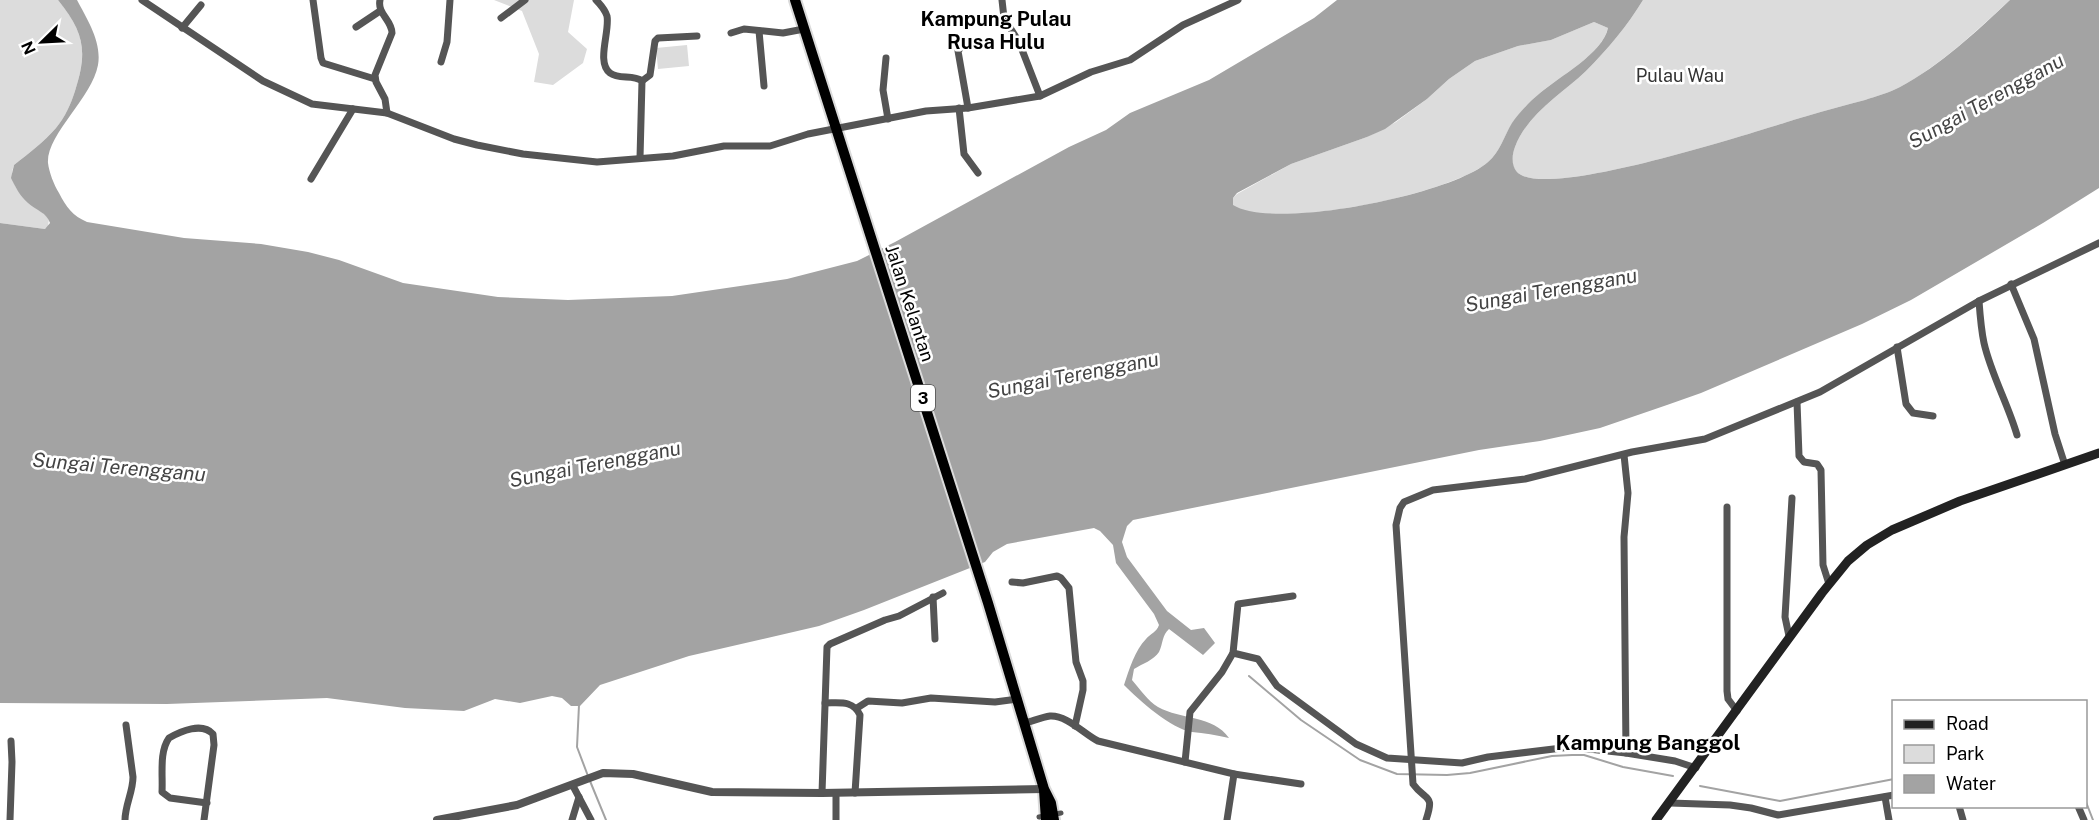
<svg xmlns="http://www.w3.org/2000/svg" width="2099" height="820" viewBox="0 0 2099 820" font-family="'Public Sans',sans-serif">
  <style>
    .green { fill: #dcdcdc }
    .water { fill: #a3a3a3; fill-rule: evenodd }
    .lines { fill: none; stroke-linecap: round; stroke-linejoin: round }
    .stream { stroke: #a3a3a3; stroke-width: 2 }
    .trunk-casing { stroke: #dbdbdb; stroke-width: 14 }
    .pedestrian { stroke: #555; stroke-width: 5 }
    .minor { stroke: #555; stroke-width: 7 }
    .tertiary { stroke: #555; stroke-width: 8 }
    .secondary { stroke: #222; stroke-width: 9 }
    .trunk { stroke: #000; stroke-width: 10 }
    .labels { text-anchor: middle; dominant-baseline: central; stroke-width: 5; stroke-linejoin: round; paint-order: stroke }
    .shield { fill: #fff; stroke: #4c4c4c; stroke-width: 1.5 }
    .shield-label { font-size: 16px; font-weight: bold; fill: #000 }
    .park-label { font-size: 18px; fill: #333; stroke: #fff }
    .street-label { font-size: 18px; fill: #000; stroke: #fff }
    .neighbourhood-label { font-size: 20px; font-weight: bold; fill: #000; stroke: #fff }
    .water-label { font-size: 20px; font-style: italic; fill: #444; stroke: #fff }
    .quarter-label { font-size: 21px; font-weight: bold; fill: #000; stroke: #fff }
  </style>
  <rect width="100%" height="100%" fill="#fff"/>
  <g class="green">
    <path d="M0,0H58C84,32 88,51 75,91C71,104 65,117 56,128C44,142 29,153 14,165C4,189 35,204 49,219L48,227L45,229L0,223Z"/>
    <path d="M494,0H574L568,32L587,49L583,63L553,85L534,82L539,54L522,11Z"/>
    <path d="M1643,0H2010C1976,31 1941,65 1900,87C1889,93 1876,96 1865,100C1846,105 1826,110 1807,116C1765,128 1545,202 1517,172C1510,166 1512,154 1515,147C1527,114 1562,94 1586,71C1607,50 1628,25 1643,0Z"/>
    <path d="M1594,22L1608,28C1602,54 1560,76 1540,93C1530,101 1519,113 1512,124C1504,136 1500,152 1488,162C1452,194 1274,231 1233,206V198L1237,194L1291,164L1367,137L1396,122L1427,99L1449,79L1475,61L1518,46L1551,40Z"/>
    <path d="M687,45L689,66L658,69L656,48Z"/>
  </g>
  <path class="water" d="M58,0H77C87,19 102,42 98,65C92,98 46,135 48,163C49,172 54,185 59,193C66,207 73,216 87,222L184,238L261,244L308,252L339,260L403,283L498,297L568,300L672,296L787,279L857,261L895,242L1069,147L1106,130L1130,113L1209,80L1314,18L1337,0H1643C1628,25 1607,50 1586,71C1562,94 1527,114 1515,147C1512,154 1511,166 1517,172C1545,202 1765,128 1807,116C1826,110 1846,105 1865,100C1876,96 1889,93 1900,87C1941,65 1976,32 2010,0H2099V188L2043,223L1911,300L1862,324L1701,393L1667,405L1600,428L1540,441L1479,450L1133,520L1127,526L1122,542L1127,557L1167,611L1191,630L1204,628L1215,643L1203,655L1169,629C1162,635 1163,644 1159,652C1154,660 1142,664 1134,669L1132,680C1139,688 1148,701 1158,707C1181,720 1213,715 1229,738C1216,735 1204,733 1192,732C1171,729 1139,700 1124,685C1129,670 1135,650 1146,639C1151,633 1156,633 1159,625L1154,614L1116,563L1113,545L1100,531L1094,528L1007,544L993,552L985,562L864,610L819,626L689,656L600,685L580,706H571L562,698L552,696L520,703L495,699L464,711L405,708L327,698L167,704L0,703V223L45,229L50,223C47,213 36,210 28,203C20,196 16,188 11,178L14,165C29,153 44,142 56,128C65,117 71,104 75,91C88,51 84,32 58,0ZM1594,22L1608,28C1603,53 1559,77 1540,93C1530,101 1519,113 1512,123C1504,136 1500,152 1488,162C1453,194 1274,231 1233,205V198L1237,193L1291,164L1367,137L1385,129L1427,99L1449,79L1475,61L1518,46L1551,40Z"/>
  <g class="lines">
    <g class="stream">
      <path d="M1249,676L1301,720L1360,760L1397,774L1447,775L1470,773L1552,756L1572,755H1584L1623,767L1673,776"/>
      <path d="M579,705L577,747L588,776"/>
      <path d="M590,781L606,820"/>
      <path d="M1700,786L1780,801L1894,779"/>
      <path d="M2086,802L2093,820"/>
    </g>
    <g class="trunk-casing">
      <g id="trunk">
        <path d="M795,0L988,603L1044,789L1051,803L1054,820"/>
        <path d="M1044,790L1046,820"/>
      </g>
    </g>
    <path class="pedestrian" d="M1039,817L1061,813"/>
    <g class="minor">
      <path d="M142,0L263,81L312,104L387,113L454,139L477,145L523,154L597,162L673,156L724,146H770L808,134L926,111L968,108L1040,96L1091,72L1130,60L1183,25L1238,0"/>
      <path d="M313,0L321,58L323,63L375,79"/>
      <path d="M380,0C377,14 392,20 392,33L375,75L376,82L385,99L387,113"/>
      <path d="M596,0C601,5 605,10 607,16C610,32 596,62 610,73C619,80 633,74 642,81L640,158"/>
      <path d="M1002,0L1004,18L1019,42L1040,96"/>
      <path d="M501,18L525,0"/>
      <path d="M356,27L380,11"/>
      <path d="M182,28L201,5"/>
      <path d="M759,31L764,86"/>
      <path d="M731,33L744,29L783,33L804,29"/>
      <path d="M966,41L958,51L968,108"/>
      <path d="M886,58L883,90L888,119"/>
      <path d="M441,62L447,42L450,0"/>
      <path d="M642,81L650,75L655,41L658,38L697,36"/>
      <path d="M959,108L964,154L978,173"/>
      <path d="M311,179L353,109"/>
      <path d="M2011,284L2034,339L2055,434L2065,465"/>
      <path d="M1979,301C1980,315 1981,329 1984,343C1991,374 2008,404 2017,435"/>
      <path d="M1897,347L1906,404L1913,413L1933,416"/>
      <path d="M1797,402L1799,456L1804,462L1817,464L1821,470L1823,565L1829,584"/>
      <path d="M1624,455L1628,493L1624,537L1626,753"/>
      <path d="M1727,507V691L1728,699L1737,711"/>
      <path d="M1012,582L1023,583L1057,576L1061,578L1069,588L1076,662L1083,681V690L1075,726"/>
      <path d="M933,597L935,639"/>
      <path d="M1789,636L1785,617L1792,498"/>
      <path d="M1233,653L1258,659L1277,686L1356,744L1387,758L1462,763L1488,757L1570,747L1626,753L1675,761L1696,768"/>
      <path d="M825,703C840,703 853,700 860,715L855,793"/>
      <path d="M857,708L868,701L902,703L931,698L995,702L1018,699"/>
      <path d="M1025,723C1033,721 1042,717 1050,716C1067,715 1084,734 1098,741L1234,774L1301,784"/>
      <path d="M1185,762L1190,712L1222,672L1233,653L1238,604L1293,596"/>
      <path d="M573,786L591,820"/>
      <path d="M822,793L827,647L830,644L885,620L899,616L943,593"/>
      <path d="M1885,797L1889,820"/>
      <path d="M1670,803L1730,805L1751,808L1778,815L1894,795"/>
      <path d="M1959,806L1963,820"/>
      <path d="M2078,806L2084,820"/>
      <path d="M10,820L12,762L11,741"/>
      <path d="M125,820C125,805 133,792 133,777L126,725"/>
      <path d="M204,820L214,745L213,734C202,722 181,731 169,738C159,752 163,775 162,792L170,798L207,803"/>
      <path d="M572,820L579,797"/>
      <path d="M836,820V793"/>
      <path d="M1227,820L1234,774"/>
      <path d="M1426,820C1435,793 1426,802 1413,784L1396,525L1400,508L1404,502L1433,490L1525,479L1632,452L1705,439L1820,392L1979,301L2099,243"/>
    </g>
    <path class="tertiary" d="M437,820L517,805L603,773L633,774L712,792L822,793L1044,789"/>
    <path class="secondary" d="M1656,820L1822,593L1848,561L1867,545L1892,530L1960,501L2099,453"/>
    <use href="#trunk" class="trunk"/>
  </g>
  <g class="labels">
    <rect class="shield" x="911" y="385" width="24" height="26" rx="4.5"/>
    <g class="shield-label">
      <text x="923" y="398">3</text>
    </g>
    <g class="park-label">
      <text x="1680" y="75">Pulau Wau</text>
    </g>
    <g class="street-label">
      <text transform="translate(910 303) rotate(72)">Jalan Kelantan</text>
    </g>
    <g class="neighbourhood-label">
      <text x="996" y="19">Kampung Pulau<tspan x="996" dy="23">Rusa Hulu</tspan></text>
    </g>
    <g class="water-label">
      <text transform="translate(1986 101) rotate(-29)">Sungai Terengganu</text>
      <text transform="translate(1551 290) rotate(-10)">Sungai Terengganu</text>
      <text transform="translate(1073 375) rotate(-11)">Sungai Terengganu</text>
      <text transform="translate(595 464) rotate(-11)">Sungai Terengganu</text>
      <text transform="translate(119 467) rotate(5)">Sungai Terengganu</text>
    </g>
    <g class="quarter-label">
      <text x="1648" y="742">Kampung Banggol</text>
    </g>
  </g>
  <rect x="1892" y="700" width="195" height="108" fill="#ffffff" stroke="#999999" stroke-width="1.5"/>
  <rect x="1904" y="720" width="30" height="9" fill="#222222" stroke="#999999" stroke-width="1.5"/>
  <text x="1946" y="730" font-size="18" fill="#000000">Road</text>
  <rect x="1904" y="745" width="30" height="18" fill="#dcdcdc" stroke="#999999" stroke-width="1.5"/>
  <text x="1946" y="760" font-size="18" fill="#000000">Park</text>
  <rect x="1904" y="775" width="30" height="18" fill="#a3a3a3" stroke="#999999" stroke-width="1.5"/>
  <text x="1946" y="790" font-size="18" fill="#000000">Water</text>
  <g transform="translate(42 42) rotate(246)" stroke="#ffffff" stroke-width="4.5" paint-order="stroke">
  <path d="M0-4.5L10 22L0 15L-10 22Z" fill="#000000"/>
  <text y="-9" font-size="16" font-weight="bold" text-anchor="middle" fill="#000000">N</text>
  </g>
</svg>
